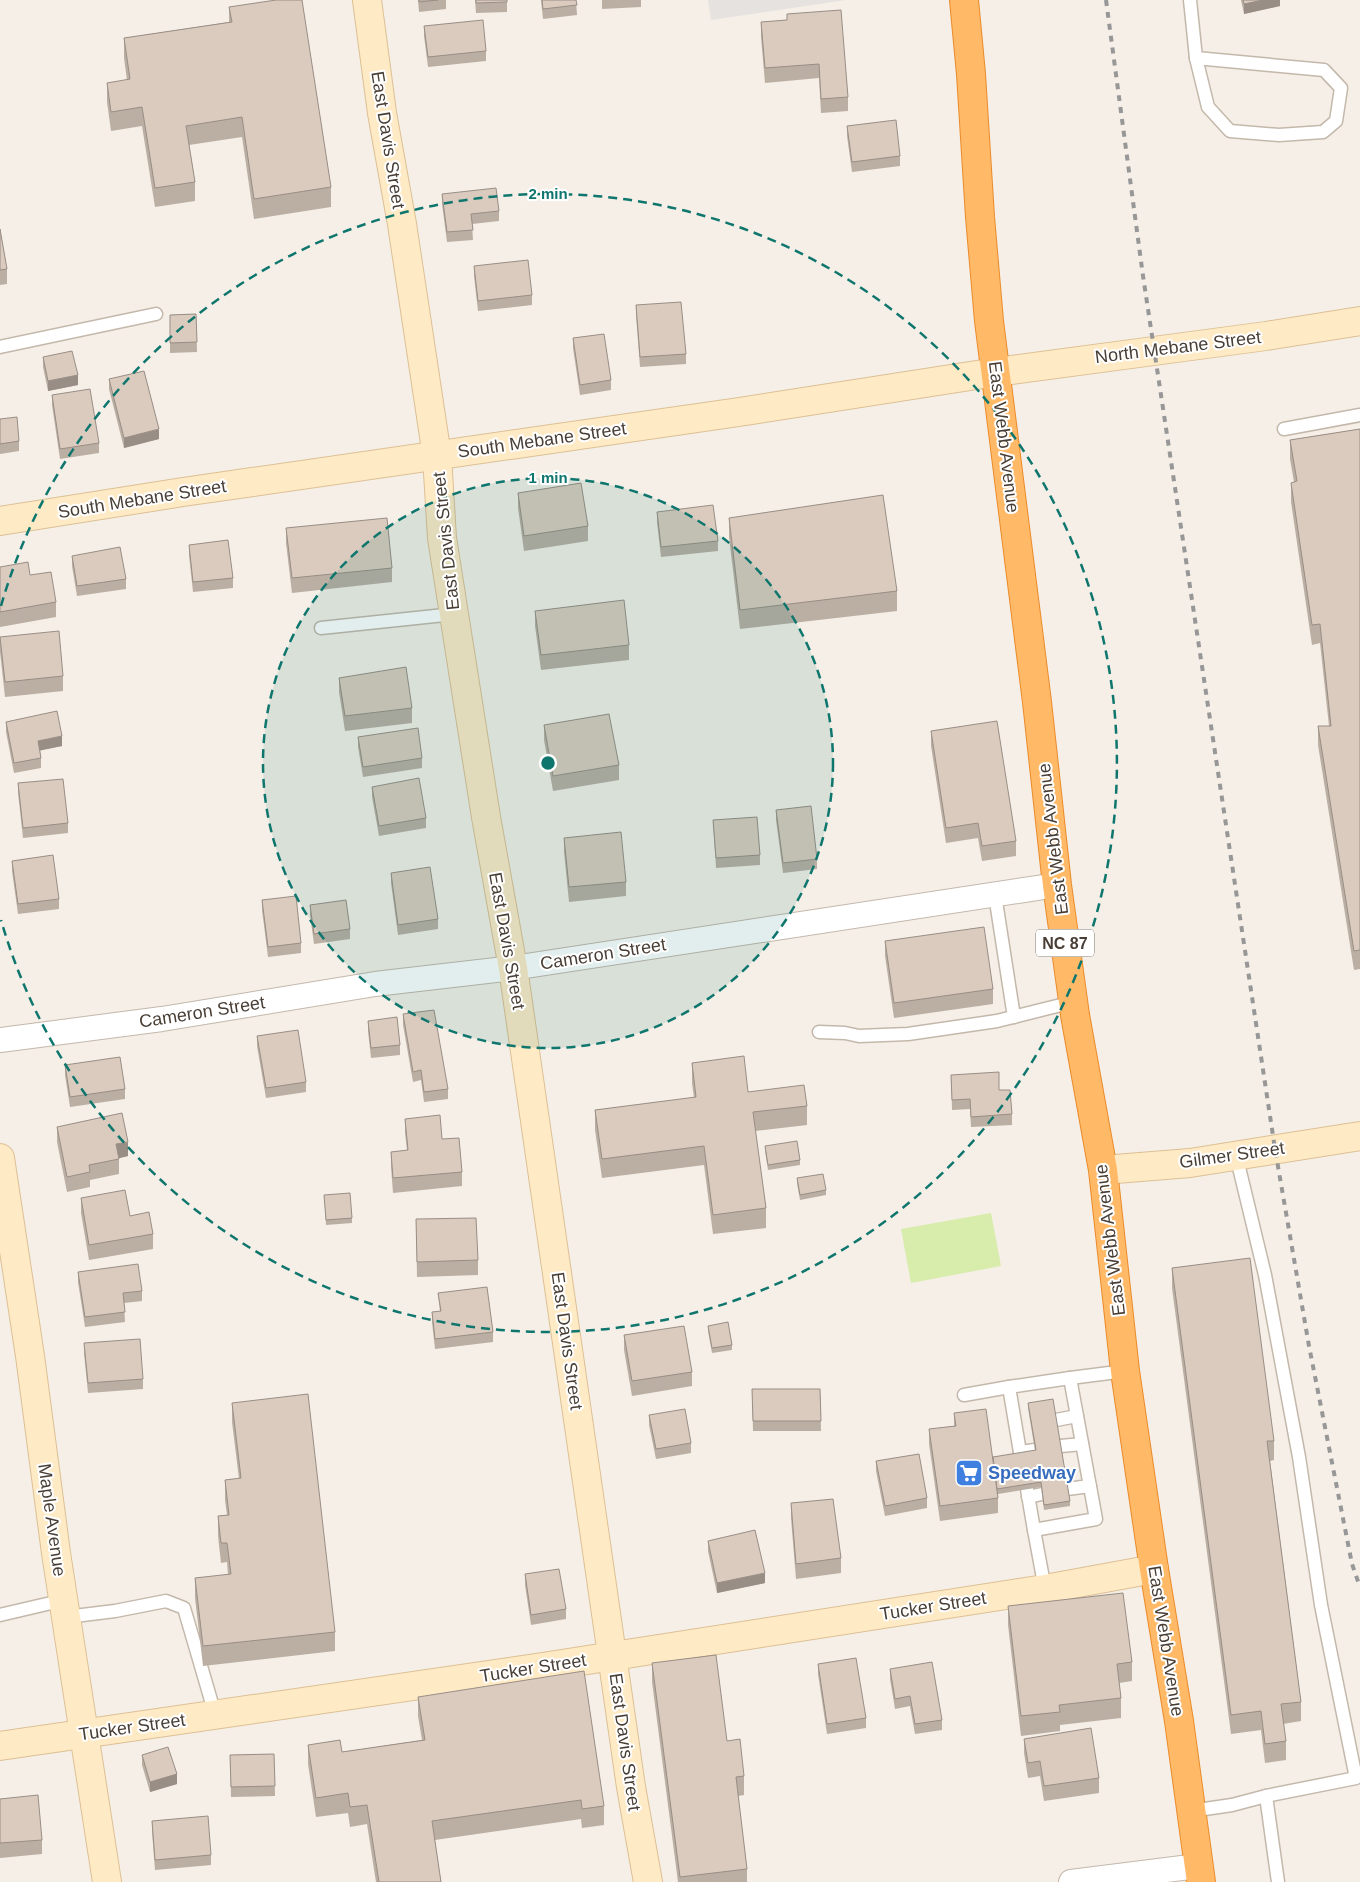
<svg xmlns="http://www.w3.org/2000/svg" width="1360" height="1882" viewBox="0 0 1360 1882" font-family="Helvetica,sans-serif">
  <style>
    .green { fill: #d8ecac }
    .parking { fill: #e5e2df }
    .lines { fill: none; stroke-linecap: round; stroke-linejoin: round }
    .lane-casing { stroke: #c4b8ab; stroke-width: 15 }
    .street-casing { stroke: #c4b8ab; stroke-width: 26 }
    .secondary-casing { stroke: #dcc094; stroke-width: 30 }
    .highway-casing { stroke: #ea8b2b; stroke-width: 30 }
    .lane { stroke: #fff; stroke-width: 12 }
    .street { stroke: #fff; stroke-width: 24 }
    .secondary { stroke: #ffeac6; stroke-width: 28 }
    .highway { stroke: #ffb967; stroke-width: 28 }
    .rail { stroke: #979797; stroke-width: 4; stroke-dasharray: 6 6; stroke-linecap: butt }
    .wall { fill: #bbafa3 }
    .shaded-wall { fill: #998e85 }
    .building { fill: #dacbbe; stroke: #998e85 }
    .ring { fill: none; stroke: #0f766e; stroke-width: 2.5; stroke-dasharray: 9 6 }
    .labels { text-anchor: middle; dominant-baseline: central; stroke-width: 4; stroke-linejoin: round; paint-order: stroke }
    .shield { fill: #fff; stroke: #7f7872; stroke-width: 1 }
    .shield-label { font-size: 16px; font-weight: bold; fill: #483e35 }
    .street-label { font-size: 18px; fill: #483e35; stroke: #fff }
    .shop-label { font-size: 18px; font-weight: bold; fill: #366cbe; stroke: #fff; text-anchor: start }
    .centre { fill: #0f766e; stroke: #fff; stroke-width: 2.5 }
    .ring-label { font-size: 15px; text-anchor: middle; font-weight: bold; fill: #0f766e; stroke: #fff; stroke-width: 4; stroke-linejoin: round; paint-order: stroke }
  </style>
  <rect width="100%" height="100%" fill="#f5efe7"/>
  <path class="green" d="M991,1213L1001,1266L911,1283L901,1229Z"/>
  <path class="parking" d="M708,0H846L711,20Z"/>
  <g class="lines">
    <g class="lane-casing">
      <g id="lane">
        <path d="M1190,0L1196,58"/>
        <path d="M1196,58L1324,70L1341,88L1336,121L1323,132L1279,135L1230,131L1208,107Z"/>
        <path d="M0,347L156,314"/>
        <path d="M1284,429L1360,415"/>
        <path d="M321,628L454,614"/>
        <path d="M995,895L1014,1017"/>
        <path d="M819,1032L845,1033L859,1036L908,1034L997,1021L1073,1002"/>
        <path d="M964,1395L1009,1387"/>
        <path d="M1056,1420L1077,1416"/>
        <path d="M1061,1446L1082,1444"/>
        <path d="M1020,1452L1035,1450"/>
        <path d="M1021,1458L1009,1387L1070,1378"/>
        <path d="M1027,1489L1034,1530"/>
        <path d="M1067,1489L1090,1486"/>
        <path d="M1028,1497L1042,1494"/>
        <path d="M1045,1589L1034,1530L1096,1519L1070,1378L1125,1371"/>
        <path d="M0,1615L64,1600"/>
        <path d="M66,1617L115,1611L166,1601L184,1608L215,1714"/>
        <path d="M1266,1796L1278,1882"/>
        <path d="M1191,1811L1232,1805L1266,1796L1356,1778L1321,1605L1299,1457L1265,1275L1236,1155"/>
      </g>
    </g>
    <g class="street-casing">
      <g id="street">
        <path d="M0,1040L162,1019L375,984L513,968L1057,885"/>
        <path d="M1071,1882L1198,1866"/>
      </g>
    </g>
    <g class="secondary-casing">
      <g id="secondary">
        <path d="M367,0L382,113L402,224L437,456L442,538L486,817L513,968L631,1787L648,1882"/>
        <path d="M0,521L183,492L739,412L996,372L1266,336L1360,321"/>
        <path d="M0,1158L30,1356L56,1553L107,1882"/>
        <path d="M1103,1170L1190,1163L1360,1136"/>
        <path d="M0,1746L536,1668L1045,1589L1154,1569"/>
      </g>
    </g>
    <g class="highway-casing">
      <path id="highway" d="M964,0L971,74L980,217L989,321L1037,702L1057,885L1075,1015L1103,1170L1125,1371L1154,1569L1179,1721L1201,1882"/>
    </g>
    <use href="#lane" class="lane"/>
    <use href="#street" class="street"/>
    <use href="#secondary" class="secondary"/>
    <use href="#highway" class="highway"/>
    <path class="rail" d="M1106,0L1143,276L1275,1149L1309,1346L1352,1564L1360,1587"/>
  </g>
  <g class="wall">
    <path d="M418,0H446V9L419,12Z"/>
    <path d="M475,0H507V12L476,13Z"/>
    <path d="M541,0H576L577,15L543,19Z"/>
    <path d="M602,0H641V7L602,9Z"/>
    <path d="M1241,0H1280V6L1244,14Z"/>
    <path d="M229,7L331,187V207L254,219L242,137L189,145L195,182V201L155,207L142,126L111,131L107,102V83L127,80L124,58V38L229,22Z"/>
    <path d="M787,20L848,97V111L821,113L819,78L765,83L761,37V22Z"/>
    <path d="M424,26L486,51V61L428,67L424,36Z"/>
    <path d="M847,126L900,156V166L852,172L847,136Z"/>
    <path d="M442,194L499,211V221L472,224L473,240L447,242L442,204Z"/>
    <path d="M0,229L7,269V284L0,285Z"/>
    <path d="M474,266L532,295V305L478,311L474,276Z"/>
    <path d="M636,305L686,354V364L640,367L636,315Z"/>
    <path d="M196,314L197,352L170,353V315Z"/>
    <path d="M573,338L611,380V390L580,395L573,348Z"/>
    <path d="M43,357L78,385L48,391L43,367Z"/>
    <path d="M109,379L159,439L124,448L109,389Z"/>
    <path d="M52,395L99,443V453L60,459L52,405Z"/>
    <path d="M0,419L19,441V451L0,454Z"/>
    <path d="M1360,429V969L1354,970L1318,745V726H1329L1320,643L1312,645L1291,502V483L1294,482L1290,459V440Z"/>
    <path d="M518,493L588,526V541L524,551L518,508Z"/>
    <path d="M657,512L718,541V551L661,557L657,522Z"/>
    <path d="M729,518L897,591V611L740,629L729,537Z"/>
    <path d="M286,528L392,568V582L292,593L286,543Z"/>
    <path d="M189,545L233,578V588L193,592L189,555Z"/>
    <path d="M72,556L126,579V589L77,596L72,566Z"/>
    <path d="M0,567L30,575L56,602V617L0,627Z"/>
    <path d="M535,611L629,645V660L541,670L535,626Z"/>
    <path d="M0,637L63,676V691L5,697L0,652Z"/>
    <path d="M339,678L412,708V723L345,731L339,692Z"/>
    <path d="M6,722L62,746L40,750L41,758V768L14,773L6,732Z"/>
    <path d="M544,725L619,765V780L553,791L544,740Z"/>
    <path d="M931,731L1016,841V856L982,861L978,838L946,843L931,746Z"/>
    <path d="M358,737L422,758V768L363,777L358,747Z"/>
    <path d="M18,783L68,823V833L23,838L18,793Z"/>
    <path d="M372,787L426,818V828L379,836L372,797Z"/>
    <path d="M776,810L817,859V869L783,873L776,820Z"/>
    <path d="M713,820L760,855V865L716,868Z"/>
    <path d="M564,838L626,882V896L569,902L564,852Z"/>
    <path d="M12,861L59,899V909L18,914L12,871Z"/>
    <path d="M391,873L438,919V929L398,935L391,883Z"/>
    <path d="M262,900L301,943V953L268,957L262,910Z"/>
    <path d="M310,905L350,929V939L314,944L310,915Z"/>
    <path d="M885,941L993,989V1004L894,1018L885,956Z"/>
    <path d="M403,1014L448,1089V1099L424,1102L421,1080L413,1082L403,1025Z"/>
    <path d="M368,1021L400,1045V1055L371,1058L368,1031Z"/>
    <path d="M257,1036L306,1082V1092L266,1098L257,1046Z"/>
    <path d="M692,1063L748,1092L807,1106V1125L755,1131L766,1208V1228L713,1234L704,1165L602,1178L595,1130V1110L694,1098L692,1083Z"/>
    <path d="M65,1065L125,1089V1099L70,1107L65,1075Z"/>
    <path d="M951,1075L999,1090L1012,1114V1125L971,1127L970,1109L952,1110Z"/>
    <path d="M405,1119L442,1139L462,1172V1186L393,1193L391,1167V1152L407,1150L405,1133Z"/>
    <path d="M57,1127L128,1156L119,1158V1174L90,1180V1187L67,1192L57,1142Z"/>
    <path d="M765,1146L800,1160V1165L768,1170L765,1151Z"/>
    <path d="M797,1178L826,1190V1195L800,1200L797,1183Z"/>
    <path d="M324,1195L352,1218V1223L326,1225Z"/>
    <path d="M81,1198L130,1216L153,1234V1249L89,1260L81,1213Z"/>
    <path d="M416,1219L478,1260V1275L417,1277Z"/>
    <path d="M1172,1268L1274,1441V1460L1270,1461L1301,1702V1721L1283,1724L1286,1741V1760L1265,1763L1261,1730L1231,1734L1172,1288Z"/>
    <path d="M78,1272L142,1291V1301L124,1303L125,1322L85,1327L78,1282Z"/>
    <path d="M438,1293L493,1332V1342L435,1349L432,1322V1312H440Z"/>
    <path d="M708,1326L732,1345V1350L712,1353L708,1331Z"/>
    <path d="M624,1335L692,1372V1386L632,1396L624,1350Z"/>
    <path d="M84,1343L143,1379V1389L88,1393L84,1353Z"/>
    <path d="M752,1389H820L821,1431H753Z"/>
    <path d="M232,1403L335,1632V1651L203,1666L195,1598V1578L228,1575L227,1562L221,1563L218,1536V1516L227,1515L225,1500V1480L239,1479L232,1422Z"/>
    <path d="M1028,1403L1070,1501V1506L1044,1510L1041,1487L998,1494V1513L940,1521L929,1444V1429L954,1426V1413L993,1457L1035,1451L1028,1408Z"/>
    <path d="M649,1415L691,1443V1453L656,1459L649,1425Z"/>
    <path d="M876,1461L927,1498V1508L885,1516L876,1471Z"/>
    <path d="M791,1503L841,1558V1573L796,1579L791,1518Z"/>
    <path d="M708,1541L765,1583L717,1593L708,1551Z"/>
    <path d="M525,1574L566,1609V1619L531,1625L525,1585Z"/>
    <path d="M1008,1606L1132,1662V1681L1119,1683L1121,1698V1718L1060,1725V1731L1021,1736L1008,1625Z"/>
    <path d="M652,1663L727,1741L744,1776V1795L738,1796L747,1869V1882H678L652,1682Z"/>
    <path d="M818,1664L866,1718V1728L827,1734L818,1674Z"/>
    <path d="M890,1669L942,1720V1730L915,1734L910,1706L895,1709L890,1679Z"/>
    <path d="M418,1697L604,1806V1825L582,1828L581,1819L435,1840L441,1882H376L367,1824L350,1827L348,1813L316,1817L308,1764V1745L342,1752L422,1740L418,1716Z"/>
    <path d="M1024,1739L1099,1778V1793L1044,1801L1040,1776L1028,1778L1024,1753Z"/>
    <path d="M274,1754L275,1796L231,1797L230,1755Z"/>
    <path d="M142,1755L177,1784L150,1792L142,1765Z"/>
    <path d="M0,1799L42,1840V1854L0,1858Z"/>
    <path d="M152,1821L211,1855V1865L155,1870L152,1831Z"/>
  </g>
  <g class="shaded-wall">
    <path d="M1263,0H1280V6L1244,14V4Z"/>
    <path d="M78,375V385L48,391V381Z"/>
    <path d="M159,429V439L124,448V438Z"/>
    <path d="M62,736V746L38,751V741Z"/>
    <path d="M128,1142V1156L116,1159V1144Z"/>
    <path d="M765,1573V1583L717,1593V1583Z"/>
    <path d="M177,1774V1784L150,1792V1782Z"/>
  </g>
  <g class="building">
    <path d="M276,0H302L331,187L254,199L242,117L186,126L195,182L155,188L142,107L111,112L107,83L130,79L124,38L232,22L229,7Z"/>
    <path d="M419,0H438L419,2Z"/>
    <path d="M476,0H507V2L476,3Z"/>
    <path d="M542,0H576L577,5L543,9Z"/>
    <path d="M1243,0H1263L1244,4Z"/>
    <path d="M841,10L848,97L821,99L819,64L765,68L761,22L787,20V14Z"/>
    <path d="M483,20L486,51L428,57L424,26Z"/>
    <path d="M896,120L900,156L852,162L847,126Z"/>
    <path d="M496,188L499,211L471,214L473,230L447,232L442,194Z"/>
    <path d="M0,229L7,269L0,270Z"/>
    <path d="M528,260L532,295L478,301L474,266Z"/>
    <path d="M681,302L686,354L640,357L636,305Z"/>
    <path d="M196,314L197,342L170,343V315Z"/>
    <path d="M604,334L611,380L580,385L573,338Z"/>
    <path d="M72,351L78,375L48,381L43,357Z"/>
    <path d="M144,371L159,429L124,438L109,379Z"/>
    <path d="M90,389L99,443L60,449L52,395Z"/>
    <path d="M17,417L19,441L0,444V419Z"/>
    <path d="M1360,429V950L1354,951L1318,726H1331L1320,624L1312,625L1291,483L1297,481L1290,440Z"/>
    <path d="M581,483L588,526L524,536L518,493Z"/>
    <path d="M883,495L897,591L740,610L729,518Z"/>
    <path d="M713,505L718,541L661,547L657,512Z"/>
    <path d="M387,518L392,568L292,578L286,528Z"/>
    <path d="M228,540L233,578L193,582L189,545Z"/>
    <path d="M120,547L126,579L77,586L72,556Z"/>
    <path d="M28,562L30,575L51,572L56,602L0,612V567Z"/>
    <path d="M624,600L629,645L541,655L535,611Z"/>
    <path d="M59,631L63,676L5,682L0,637Z"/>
    <path d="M406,667L412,708L345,716L339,678Z"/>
    <path d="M57,711L62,736L38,741L41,758L14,763L6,722Z"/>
    <path d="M609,714L619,765L553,776L544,725Z"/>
    <path d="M997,721L1016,841L982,846L978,823L946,828L931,731Z"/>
    <path d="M418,728L422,758L363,767L358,737Z"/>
    <path d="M419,778L426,818L379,826L372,787Z"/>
    <path d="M63,779L68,823L23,828L18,783Z"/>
    <path d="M811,806L817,859L783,863L776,810Z"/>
    <path d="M757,817L760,855L716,858L713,820Z"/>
    <path d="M621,832L626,882L569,887L564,838Z"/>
    <path d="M53,855L59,899L18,904L12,861Z"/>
    <path d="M430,867L438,919L398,925L391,873Z"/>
    <path d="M296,896L301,943L268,947L262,900Z"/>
    <path d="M346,900L350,929L314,934L310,905Z"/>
    <path d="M984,927L993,989L894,1003L885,941Z"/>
    <path d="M434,1010L448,1089L424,1092L421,1070L413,1072L403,1014Z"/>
    <path d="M397,1017L400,1045L371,1048L368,1021Z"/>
    <path d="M298,1030L306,1082L266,1088L257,1036Z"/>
    <path d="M744,1056L748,1092L804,1085L807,1106L753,1112L766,1208L713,1215L704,1146L602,1159L595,1110L696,1097L692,1063Z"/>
    <path d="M120,1057L125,1089L70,1097L65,1065Z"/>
    <path d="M999,1072V1090H1010L1012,1114L971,1117L970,1099L952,1100L951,1075Z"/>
    <path d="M122,1113L128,1142L116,1144L119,1159L89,1165L90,1172L67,1177L57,1127Z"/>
    <path d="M440,1115L442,1139L459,1138L462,1172L393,1178L391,1152L408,1150L405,1119Z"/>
    <path d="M797,1141L800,1160L768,1165L765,1146Z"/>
    <path d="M823,1174L826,1190L800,1195L797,1178Z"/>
    <path d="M125,1190L130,1216L149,1212L153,1234L89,1245L81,1198Z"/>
    <path d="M350,1193L352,1218L326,1220L324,1195Z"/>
    <path d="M476,1218L478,1260L417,1262L416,1219Z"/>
    <path d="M1250,1258L1274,1441H1267L1301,1702L1281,1704L1286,1741L1265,1744L1261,1711L1231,1715L1172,1268Z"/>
    <path d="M138,1264L142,1291L123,1293L125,1312L85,1317L78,1272Z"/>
    <path d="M487,1287L493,1332L435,1339L432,1312L441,1311L438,1293Z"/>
    <path d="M728,1322L732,1345L712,1348L708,1326Z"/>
    <path d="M684,1326L692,1372L632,1381L624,1335Z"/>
    <path d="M140,1339L143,1379L88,1383L84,1343Z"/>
    <path d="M752,1389H820L821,1421H753Z"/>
    <path d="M308,1394L335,1632L203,1646L195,1578L231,1574L227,1543H221L218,1516L229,1515L225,1480L241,1478L232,1403Z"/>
    <path d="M1053,1399L1070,1501L1044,1505L1041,1482L997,1489L993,1457L1036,1450L1028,1403Z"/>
    <path d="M685,1409L691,1443L656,1449L649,1415Z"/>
    <path d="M986,1409L998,1498L940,1506L929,1429L956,1426L954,1413Z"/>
    <path d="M919,1454L927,1498L885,1506L876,1461Z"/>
    <path d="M833,1499L841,1558L796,1564L791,1503Z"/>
    <path d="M755,1530L765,1573L717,1583L708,1541Z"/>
    <path d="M559,1569L566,1609L531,1615L525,1574Z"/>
    <path d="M1123,1593L1132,1662L1117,1664L1121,1698L1059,1705L1060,1712L1021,1716L1008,1606Z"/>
    <path d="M716,1655L727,1741L740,1739L744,1776L736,1777L747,1869L680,1877L652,1663Z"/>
    <path d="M856,1658L866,1718L827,1724L818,1664Z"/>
    <path d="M932,1662L942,1720L915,1724L910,1696L895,1699L890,1669Z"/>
    <path d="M584,1671L604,1806L582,1809L581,1800L432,1821L441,1882H379L367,1805L350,1807L348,1793L316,1798L308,1745L340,1740L342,1752L425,1740L418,1697Z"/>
    <path d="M1091,1728L1099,1778L1044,1786L1040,1761L1028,1763L1024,1739Z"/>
    <path d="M168,1747L177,1774L150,1782L142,1755Z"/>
    <path d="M274,1754L275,1786L231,1787L230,1755Z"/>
    <path d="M38,1795L42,1840L0,1843V1799Z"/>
    <path d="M208,1816L211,1855L155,1860L152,1821Z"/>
  </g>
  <circle cx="548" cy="763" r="285" fill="#0f766e" fill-opacity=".12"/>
  <g class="ring">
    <circle cx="548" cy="763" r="285"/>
    <path d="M1 606A569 569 0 1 1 1 920"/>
  </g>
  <defs>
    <g id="supermarket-square" transform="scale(1.4375)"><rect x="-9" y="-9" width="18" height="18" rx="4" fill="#3f7fe0" stroke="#fff"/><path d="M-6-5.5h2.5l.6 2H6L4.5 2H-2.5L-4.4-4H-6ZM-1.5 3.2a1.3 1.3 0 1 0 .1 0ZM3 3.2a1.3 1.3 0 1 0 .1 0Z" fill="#fff"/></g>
  </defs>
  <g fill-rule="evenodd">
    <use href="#supermarket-square" x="969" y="1473"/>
  </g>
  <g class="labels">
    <rect class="shield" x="1036" y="929.5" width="58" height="27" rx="4"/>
    <g class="shield-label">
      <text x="1065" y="943">NC 87</text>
    </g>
    <g class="street-label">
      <text transform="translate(388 140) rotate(81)">East Davis Street</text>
      <text transform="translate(1178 347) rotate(-7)">North Mebane Street</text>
      <text transform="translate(1004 437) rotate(83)">East Webb Avenue</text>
      <text transform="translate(542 440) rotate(-8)">South Mebane Street</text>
      <text transform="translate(142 499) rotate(-9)">South Mebane Street</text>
      <text transform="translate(446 541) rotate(-96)">East Davis Street</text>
      <text transform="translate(1053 839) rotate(-97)">East Webb Avenue</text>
      <text transform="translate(507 941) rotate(80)">East Davis Street</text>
      <text transform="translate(603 954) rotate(-9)">Cameron Street</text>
      <text transform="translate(202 1012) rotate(-9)">Cameron Street</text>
      <text transform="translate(1232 1155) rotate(-8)">Gilmer Street</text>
      <text transform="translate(1110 1240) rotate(-97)">East Webb Avenue</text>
      <text transform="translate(567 1341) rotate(82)">East Davis Street</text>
      <text transform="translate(52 1520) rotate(82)">Maple Avenue</text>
      <text transform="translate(933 1606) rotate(-9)">Tucker Street</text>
      <text transform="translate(1166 1641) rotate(81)">East Webb Avenue</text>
      <text transform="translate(533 1668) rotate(-9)">Tucker Street</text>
      <text transform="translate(132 1727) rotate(-8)">Tucker Street</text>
      <text transform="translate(625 1742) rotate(82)">East Davis Street</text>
    </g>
    <g class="shop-label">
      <text x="988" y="1473">Speedway</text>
    </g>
  </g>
  <circle cx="548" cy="763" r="8" class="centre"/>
  <g class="ring-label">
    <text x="548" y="199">2 min</text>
    <text x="548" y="483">1 min</text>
  </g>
</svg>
